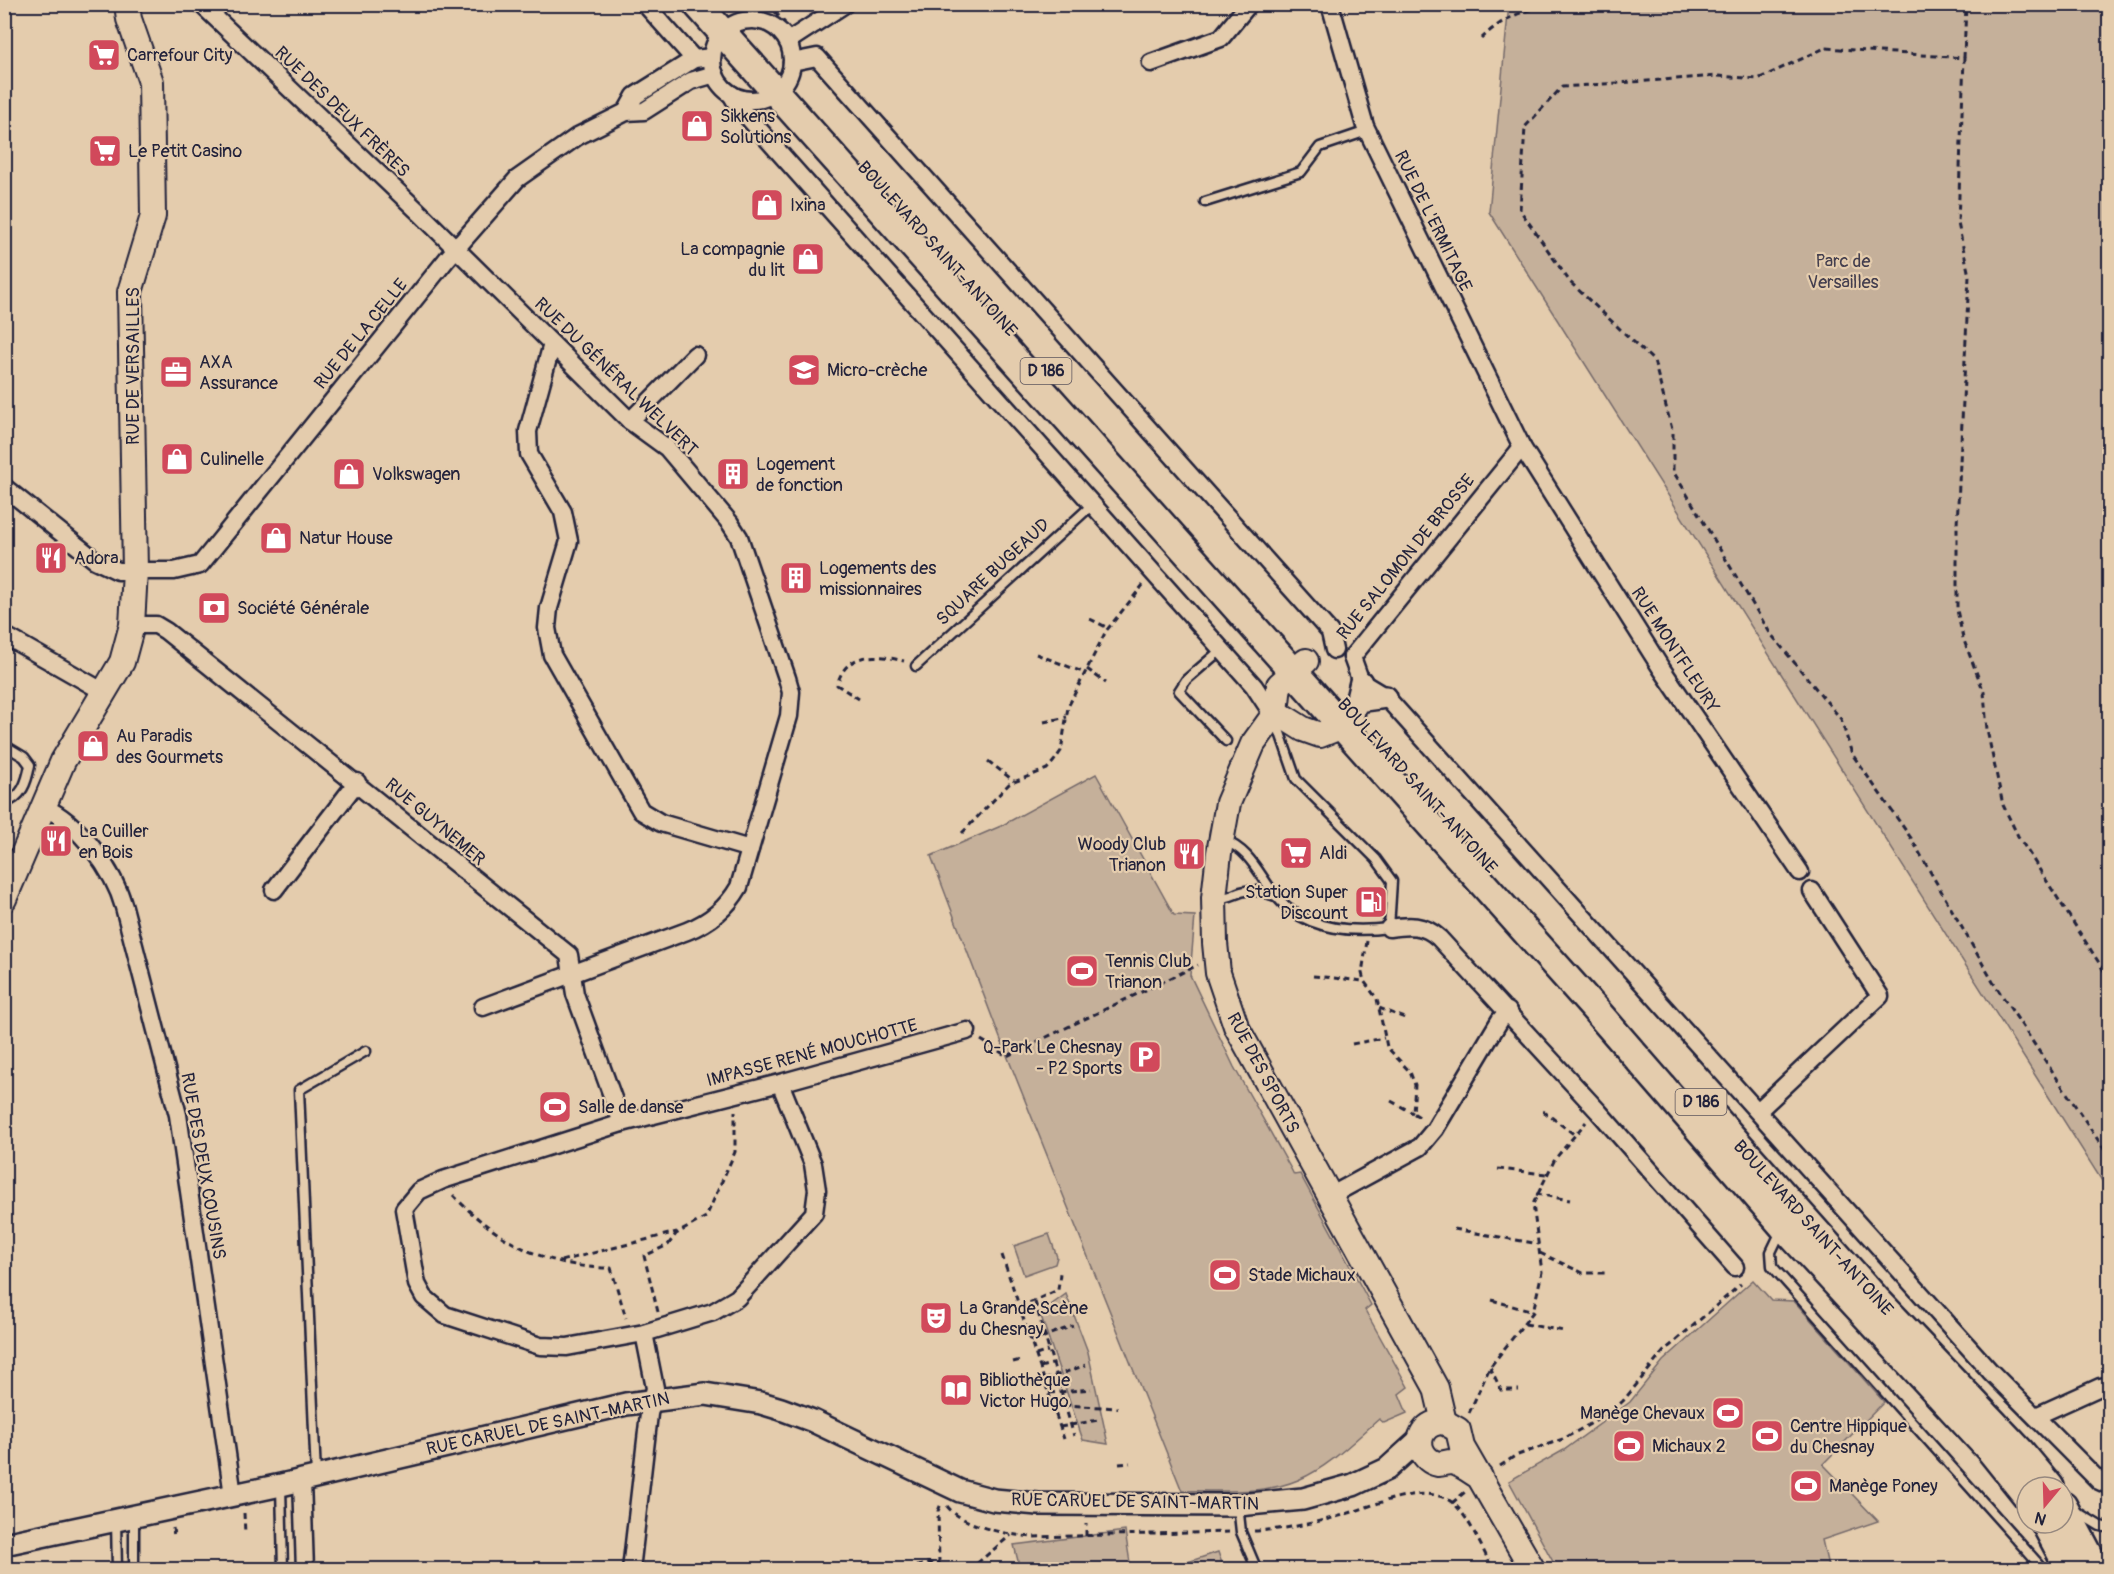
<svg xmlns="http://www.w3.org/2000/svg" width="2114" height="1574" viewBox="0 0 2114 1574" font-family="Pangolin,sans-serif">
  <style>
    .green { fill: #c5b09a; stroke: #74696a; stroke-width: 1.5 }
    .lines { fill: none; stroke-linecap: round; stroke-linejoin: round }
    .service-casing { stroke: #22223b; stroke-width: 13 }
    .minor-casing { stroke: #22223b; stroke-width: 21 }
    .tertiary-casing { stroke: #22223b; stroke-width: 26 }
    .secondary-casing { stroke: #22223b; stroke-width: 28 }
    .primary-casing { stroke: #22223b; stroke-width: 32 }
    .path { stroke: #22223b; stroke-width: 3; stroke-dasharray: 6 4.5; stroke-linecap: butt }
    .service { stroke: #e4ccad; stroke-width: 8 }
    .minor { stroke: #e4ccad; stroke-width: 16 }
    .tertiary { stroke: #e4ccad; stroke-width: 21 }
    .secondary { stroke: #e4ccad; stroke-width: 24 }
    .primary { stroke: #e4ccad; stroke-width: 27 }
    .labels { text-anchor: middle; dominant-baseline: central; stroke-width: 4.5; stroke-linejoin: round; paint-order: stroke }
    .shield { fill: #e4ccad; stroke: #5c555d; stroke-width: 1.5 }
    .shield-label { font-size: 16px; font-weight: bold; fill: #22223b }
    .poi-label { font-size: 18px; fill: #22223b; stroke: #e4ccad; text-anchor: start }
    .street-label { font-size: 18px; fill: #22223b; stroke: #e4ccad }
    .park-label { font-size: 18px; fill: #433e4e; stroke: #e4ccad }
  </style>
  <rect width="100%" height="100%" fill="#e4ccad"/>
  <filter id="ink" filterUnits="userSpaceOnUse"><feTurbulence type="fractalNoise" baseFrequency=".0167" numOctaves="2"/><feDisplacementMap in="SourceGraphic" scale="12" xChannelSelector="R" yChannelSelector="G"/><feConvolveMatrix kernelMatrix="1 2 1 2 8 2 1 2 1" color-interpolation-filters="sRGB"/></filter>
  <g filter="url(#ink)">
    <g class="green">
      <path d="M1509,4L2109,5V1192L1489,212Z"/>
      <path d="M1096,774L1174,915L1195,916L1190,975L1234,1067L1291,1169L1294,1175L1300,1174L1371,1305L1365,1310L1408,1387L1399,1394L1407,1413L1384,1423L1379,1419C1354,1441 1329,1467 1298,1480C1263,1495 1220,1490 1182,1491L1000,1038L931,856L1001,826Z"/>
      <path d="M1049,1234L1057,1257L1055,1264L1024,1275L1014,1246Z"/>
      <path d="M1753,1280L1771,1300L1794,1301L1884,1402L1823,1464L1878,1521L1822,1540L1828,1566L1817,1569H1557L1509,1481L1564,1450L1630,1402L1663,1361Z"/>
      <path d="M1066,1294L1088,1352L1108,1444L1083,1440L1040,1313Z"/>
      <path d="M1125,1531L1131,1569H1020L1014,1545Z"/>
      <path d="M1218,1552L1224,1569H1167Z"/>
    </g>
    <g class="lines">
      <g class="service-casing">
        <g id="service">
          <path d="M1205,202L1301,172L1320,147L1367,131"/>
          <path d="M1222,649L1186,680L1179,691L1226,741"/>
          <path d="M916,666L1093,504"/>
          <path d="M4,745L24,757L30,765C27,782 22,798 4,803"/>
          <path d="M1223,840C1250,850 1258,873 1275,895C1303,929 1349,933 1389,928L1392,881L1376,859L1296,779L1276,721"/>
          <path d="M1216,898C1227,899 1232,895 1241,892C1253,888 1265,893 1276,896"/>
          <path d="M1782,1229L1771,1252L1772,1266L2044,1570"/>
          <path d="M316,1476L299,1090L366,1051"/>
          <path d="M281,1486L283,1570"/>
          <path d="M1238,1505L1241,1532L1257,1570"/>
          <path d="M2075,1511L2100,1526L2110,1528"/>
          <path d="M116,1520L117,1570"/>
          <path d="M134,1570V1516"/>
        </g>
      </g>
      <g class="minor-casing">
        <g id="minor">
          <path d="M201,4L422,215L630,421L667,448L730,523L739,537L787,678L791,692L789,716L739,887C727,908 710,922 687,931L483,1007"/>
          <path d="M645,4L694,59"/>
          <path d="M1330,4L1365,126L1522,447L1661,668L1800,872"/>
          <circle cx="752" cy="60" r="40"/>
          <path d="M788,41L845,4"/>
          <path d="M792,62L817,57L1330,632L1334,650"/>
          <path d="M1151,63L1221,38L1249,4"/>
          <path d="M731,94L738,106L1254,686L1273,715"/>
          <path d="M626,112L635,96L683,66L694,59L712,57"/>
          <path d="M552,344L528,431L529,454L563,512L569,541L549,608L547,628L552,655L641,811L661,823L750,849"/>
          <path d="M630,421L695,355"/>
          <path d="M4,487L95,560L118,571H174L200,565L447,259L517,179L578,136L626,112L644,111L691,81L715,74"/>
          <path d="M132,625H156L166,631L569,955L575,994L622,1123"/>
          <path d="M4,635L104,692"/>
          <path d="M1352,657L1361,682L1386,697L1990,1371L2099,1481L2110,1486"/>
          <path d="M1352,657L1522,447"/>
          <path d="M43,807C79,822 114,871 124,907L178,1115L233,1495"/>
          <path d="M274,890L357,782"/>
          <path d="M1389,928C1409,925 1424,924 1439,938L1598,1111L1735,1267"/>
          <path d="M780,1083L813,1164L817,1190L814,1213L737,1298L713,1312L644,1333L567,1347L540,1346L445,1315L424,1297L417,1284L404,1209L419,1191L443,1180L622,1123L780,1083L967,1031"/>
          <path d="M1758,1111L1880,996L1812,891"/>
          <path d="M1330,1196L1420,1147L1435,1129L1500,1020L1508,1011"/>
          <path d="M2036,1416L2100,1387L2110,1385"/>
          <path d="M302,1480L305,1570"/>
          <path d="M631,1570L649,1414L655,1388L644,1333"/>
        </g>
      </g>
      <g class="tertiary-casing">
        <g id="tertiary">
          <path d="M1357,701L1386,697"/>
          <path d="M1340,727L1353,715L1361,682"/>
          <path d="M4,1544L281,1485L626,1404L705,1394L761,1403L781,1409L813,1421L960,1491L994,1500L1038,1504L1238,1505L1303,1499L1353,1485L1387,1469L1420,1439"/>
        </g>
      </g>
      <g class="secondary-casing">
        <g id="secondary">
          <path d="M1306,661L1279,685L1276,712L1253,744L1228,803L1219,853L1214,898L1215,943L1218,973L1236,1026L1436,1388L1444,1422"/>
          <path d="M1276,712L1303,729L1320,735L1340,727"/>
          <path d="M4,899L63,761L122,662L132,625L135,571L130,292L153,216L151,82L129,19L127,4"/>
          <path d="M1480,1477C1472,1473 1461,1463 1451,1462C1447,1462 1443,1464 1438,1464C1423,1461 1415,1443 1424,1431C1429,1424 1436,1422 1444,1422L1458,1430L1462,1447L1533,1570"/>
        </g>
      </g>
      <g class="primary-casing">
        <g id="primary">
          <path d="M697,4L1593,1007L1783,1226L1991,1451L2027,1496"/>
          <path d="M1706,1108L1876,1299L2020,1451L2050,1487"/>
          <path d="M2063,1506L2097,1570"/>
          <path d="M2045,1523L2070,1570"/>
        </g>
      </g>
      <g class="path">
        <path d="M768,4L785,23"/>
        <path d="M1522,10L1523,4"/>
        <path d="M1481,39C1504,16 1528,8 1560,4"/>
        <path d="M1964,58L1966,4"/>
        <path d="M1090,619L1108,628"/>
        <path d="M1036,654L1085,673"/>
        <path d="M1087,669L1106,683"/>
        <path d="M859,699L837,685C846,651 876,654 904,661"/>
        <path d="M1044,722L1067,717"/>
        <path d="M988,761L1014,781"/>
        <path d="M4,776L13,781"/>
        <path d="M962,833L1009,784L1047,769L1054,761L1061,751L1068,707L1106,631L1143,585"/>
        <path d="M1367,941L1362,973L1364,981L1377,999L1387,1047L1410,1072L1415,1085L1413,1113L1421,1118"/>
        <path d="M1313,976L1364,981"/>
        <path d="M2110,980L2018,836L2003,805L1987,730L1984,692L1963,638L1957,610V525L1969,276L1958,223L1964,58L1825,48L1758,79L1717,76L1562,87L1525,127L1520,210L1570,282L1654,361L1673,433V471L1770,633L1841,719L1852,754L1911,838L1993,982L2110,1158"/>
        <path d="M1379,1008L1405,1018"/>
        <path d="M981,1040L1007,1056L1198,965"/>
        <path d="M1352,1044L1384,1038"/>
        <path d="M1391,1101L1413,1113"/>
        <path d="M1543,1111L1575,1135"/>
        <path d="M1498,1169L1546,1174"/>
        <path d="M1536,1194L1570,1200"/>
        <path d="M453,1195C497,1241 546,1268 611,1268L626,1318"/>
        <path d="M1454,1229L1539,1244"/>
        <path d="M1540,1253L1583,1273H1608"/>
        <path d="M1002,1255L1064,1439"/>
        <path d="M561,1261L677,1232"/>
        <path d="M1492,1300L1533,1312"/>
        <path d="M1035,1302L1074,1436"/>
        <path d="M1020,1307L1058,1290L1060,1273"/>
        <path d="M658,1312L644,1256L668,1245L676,1234L706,1217L735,1152V1111"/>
        <path d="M1525,1324L1564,1331"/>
        <path d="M1031,1341L1073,1326"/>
        <path d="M1036,1355L1048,1351"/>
        <path d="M1013,1362L1021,1360"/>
        <path d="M1040,1367L1052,1364"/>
        <path d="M1490,1367L1501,1390H1519"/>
        <path d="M1044,1380L1086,1365"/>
        <path d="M1049,1393L1091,1389"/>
        <path d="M1054,1408L1064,1405L1118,1408"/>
        <path d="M1469,1413L1490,1367L1533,1312L1542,1272L1533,1204L1555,1159L1586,1122"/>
        <path d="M1060,1427L1098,1420"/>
        <path d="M1119,1464L1130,1463"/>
        <path d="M1500,1466L1515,1456L1563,1439L1610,1413L1623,1401L1664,1351L1741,1284"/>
        <path d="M1452,1503L1465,1492"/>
        <path d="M947,1506C962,1526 1008,1535 1032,1537L1230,1532"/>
        <path d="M244,1513L245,1534"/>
        <path d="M173,1528L174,1536"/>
        <path d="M1254,1531C1282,1530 1309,1524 1336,1517C1368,1509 1432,1475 1459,1509C1473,1526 1483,1550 1493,1570"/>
        <path d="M1086,1536V1524"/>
        <path d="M939,1564L938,1511L941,1504"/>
        <path d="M907,1570L927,1563L939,1564L942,1570"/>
        <path d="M969,1570L1011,1535"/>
      </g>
      <use href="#service" class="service"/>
      <use href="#minor" class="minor"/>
      <use href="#tertiary" class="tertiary"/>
      <use href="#secondary" class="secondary"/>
      <use href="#primary" class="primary"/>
    </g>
  </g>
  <defs>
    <g id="supermarket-square" transform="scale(1.725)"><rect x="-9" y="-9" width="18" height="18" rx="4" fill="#d1495b" stroke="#e4ccad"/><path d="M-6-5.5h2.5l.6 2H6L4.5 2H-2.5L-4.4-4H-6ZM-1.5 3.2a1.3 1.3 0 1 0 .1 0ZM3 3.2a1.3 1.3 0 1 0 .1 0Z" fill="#fff"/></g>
    <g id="shop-square" transform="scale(1.725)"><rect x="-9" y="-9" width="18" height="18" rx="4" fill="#d1495b" stroke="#e4ccad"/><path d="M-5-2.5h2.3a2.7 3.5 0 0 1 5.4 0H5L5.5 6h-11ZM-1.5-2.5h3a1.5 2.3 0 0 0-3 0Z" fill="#fff"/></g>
    <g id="school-square" transform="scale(1.725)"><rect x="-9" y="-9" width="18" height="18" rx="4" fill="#d1495b" stroke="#e4ccad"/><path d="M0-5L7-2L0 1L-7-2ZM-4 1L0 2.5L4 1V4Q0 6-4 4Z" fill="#fff"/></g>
    <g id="office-square" transform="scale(1.725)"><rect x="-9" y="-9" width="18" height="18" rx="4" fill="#d1495b" stroke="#e4ccad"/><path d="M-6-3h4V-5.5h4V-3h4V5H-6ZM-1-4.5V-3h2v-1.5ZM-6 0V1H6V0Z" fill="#fff"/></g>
    <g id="building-square" transform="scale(1.725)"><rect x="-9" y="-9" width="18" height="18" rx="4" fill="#d1495b" stroke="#e4ccad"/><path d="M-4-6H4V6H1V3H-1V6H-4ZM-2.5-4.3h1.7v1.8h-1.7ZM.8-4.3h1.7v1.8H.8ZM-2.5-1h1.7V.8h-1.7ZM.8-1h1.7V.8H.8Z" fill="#fff"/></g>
    <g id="restaurant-square" transform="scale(1.725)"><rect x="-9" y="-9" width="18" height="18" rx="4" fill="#d1495b" stroke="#e4ccad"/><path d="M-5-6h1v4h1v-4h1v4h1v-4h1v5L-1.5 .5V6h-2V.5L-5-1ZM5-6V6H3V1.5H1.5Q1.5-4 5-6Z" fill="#fff"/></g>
    <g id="bank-square" transform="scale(1.725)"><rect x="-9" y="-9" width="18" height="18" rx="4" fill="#d1495b" stroke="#e4ccad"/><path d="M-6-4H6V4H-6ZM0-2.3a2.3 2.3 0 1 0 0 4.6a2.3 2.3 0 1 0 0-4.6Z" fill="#fff"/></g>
    <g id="fuel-square" transform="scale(1.725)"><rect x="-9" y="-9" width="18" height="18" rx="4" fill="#d1495b" stroke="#e4ccad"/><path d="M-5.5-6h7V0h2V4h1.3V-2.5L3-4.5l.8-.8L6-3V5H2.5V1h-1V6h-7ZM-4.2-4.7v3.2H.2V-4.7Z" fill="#fff"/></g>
    <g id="stadium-square" transform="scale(1.725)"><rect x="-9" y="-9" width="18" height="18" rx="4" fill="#d1495b" stroke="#e4ccad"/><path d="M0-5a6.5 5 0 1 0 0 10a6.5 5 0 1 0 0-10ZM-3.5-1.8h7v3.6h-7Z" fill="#fff"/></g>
    <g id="parking-square" transform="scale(1.725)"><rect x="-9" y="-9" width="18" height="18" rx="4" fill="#d1495b" stroke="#e4ccad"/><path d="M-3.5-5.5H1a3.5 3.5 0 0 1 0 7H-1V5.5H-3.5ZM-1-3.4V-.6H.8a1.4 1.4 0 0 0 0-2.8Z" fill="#fff"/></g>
    <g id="theatre-square" transform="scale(1.725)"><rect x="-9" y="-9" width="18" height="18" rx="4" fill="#d1495b" stroke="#e4ccad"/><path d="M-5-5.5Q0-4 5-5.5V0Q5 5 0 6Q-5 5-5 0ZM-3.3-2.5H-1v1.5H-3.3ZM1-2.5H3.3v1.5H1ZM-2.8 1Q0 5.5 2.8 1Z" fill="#fff"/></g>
    <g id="library-square" transform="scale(1.725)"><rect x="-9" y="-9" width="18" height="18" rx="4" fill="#d1495b" stroke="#e4ccad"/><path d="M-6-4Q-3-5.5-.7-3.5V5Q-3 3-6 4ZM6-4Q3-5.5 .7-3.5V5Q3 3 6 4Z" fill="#fff"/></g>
  </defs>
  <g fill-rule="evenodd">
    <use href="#supermarket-square" x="104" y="55"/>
    <use href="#shop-square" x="697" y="126"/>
    <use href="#supermarket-square" x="105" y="151"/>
    <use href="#shop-square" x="767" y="205"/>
    <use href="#shop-square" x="808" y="259"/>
    <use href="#school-square" x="804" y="370"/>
    <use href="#office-square" x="176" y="372"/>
    <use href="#shop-square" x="177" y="459"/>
    <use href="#shop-square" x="349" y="474"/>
    <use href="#building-square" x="733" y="474"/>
    <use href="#shop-square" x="276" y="538"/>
    <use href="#restaurant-square" x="51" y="558"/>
    <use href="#building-square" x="796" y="578"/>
    <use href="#bank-square" x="214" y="608"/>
    <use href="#shop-square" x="93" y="746"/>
    <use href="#restaurant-square" x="56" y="841"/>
    <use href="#supermarket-square" x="1296" y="853"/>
    <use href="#restaurant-square" x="1189" y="854"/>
    <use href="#fuel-square" x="1371" y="902"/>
    <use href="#stadium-square" x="1082" y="971"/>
    <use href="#parking-square" x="1145" y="1057"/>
    <use href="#stadium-square" x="555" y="1107"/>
    <use href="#stadium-square" x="1225" y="1275"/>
    <use href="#theatre-square" x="936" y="1318"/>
    <use href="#library-square" x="956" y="1390"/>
    <use href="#stadium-square" x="1728" y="1413"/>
    <use href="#stadium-square" x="1767" y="1436"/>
    <use href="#stadium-square" x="1629" y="1446"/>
    <use href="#stadium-square" x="1806" y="1486"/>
  </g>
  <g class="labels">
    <g class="shield">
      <rect x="1020.5" y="358" width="51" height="26" rx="4.5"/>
      <rect x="1675.5" y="1089" width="51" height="26" rx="4.5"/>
    </g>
    <g class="shield-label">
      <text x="1046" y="371">D 186</text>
      <text x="1701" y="1102">D 186</text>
    </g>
    <g class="poi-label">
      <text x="127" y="55">Carrefour City</text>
      <text x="720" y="116">Sikkens<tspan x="720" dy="21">Solutions</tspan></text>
      <text x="128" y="151">Le Petit Casino</text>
      <text x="790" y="205">Ixina</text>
      <text x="785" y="249" text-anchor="end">La compagnie<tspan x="785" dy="21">du lit</tspan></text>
      <text x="199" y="362">AXA<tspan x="199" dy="21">Assurance</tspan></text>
      <text x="827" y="370">Micro-crèche</text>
      <text x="200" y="459">Culinelle</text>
      <text x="756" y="464">Logement<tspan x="756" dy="21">de fonction</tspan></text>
      <text x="372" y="474">Volkswagen</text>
      <text x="299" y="538">Natur House</text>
      <text x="74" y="558">Adora</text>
      <text x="819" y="568">Logements des<tspan x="819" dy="21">missionnaires</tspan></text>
      <text x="237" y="608">Société Générale</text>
      <text x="116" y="736">Au Paradis<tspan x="116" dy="21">des Gourmets</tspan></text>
      <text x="79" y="831">La Cuiller<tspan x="79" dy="21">en Bois</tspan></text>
      <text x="1166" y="844" text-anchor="end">Woody Club<tspan x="1166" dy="21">Trianon</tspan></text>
      <text x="1319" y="853">Aldi</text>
      <text x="1348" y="892" text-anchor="end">Station Super<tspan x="1348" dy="21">Discount</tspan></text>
      <text x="1105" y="961">Tennis Club<tspan x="1105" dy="21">Trianon</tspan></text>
      <text x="1122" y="1047" text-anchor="end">Q-Park Le Chesnay<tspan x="1122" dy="21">- P2 Sports</tspan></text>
      <text x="578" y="1107">Salle de danse</text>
      <text x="1248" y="1275">Stade Michaux</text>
      <text x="959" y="1308">La Grande Scène<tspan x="959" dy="21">du Chesnay</tspan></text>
      <text x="979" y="1380">Bibliothèque<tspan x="979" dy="21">Victor Hugo</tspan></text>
      <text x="1705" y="1413" text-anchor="end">Manège Chevaux</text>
      <text x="1790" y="1426">Centre Hippique<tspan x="1790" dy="21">du Chesnay</tspan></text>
      <text x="1652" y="1446">Michaux 2</text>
      <text x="1829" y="1486">Manège Poney</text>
    </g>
    <g class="street-label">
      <text transform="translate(342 112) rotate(44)">RUE DES DEUX FRÈRES</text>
      <text transform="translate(1433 221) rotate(64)">RUE DE L'ERMITAGE</text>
      <text transform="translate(937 249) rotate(48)">BOULEVARD SAINT-ANTOINE</text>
      <text transform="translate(361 334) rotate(-51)">RUE DE LA CELLE</text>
      <text transform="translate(133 366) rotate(-90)">RUE DE VERSAILLES</text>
      <text transform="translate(616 377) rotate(44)">RUE DU GÉNÉRAL WELVERT</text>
      <text transform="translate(1406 557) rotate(-51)">RUE SALOMON DE BROSSE</text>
      <text transform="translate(993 572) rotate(-43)">SQUARE BUGEAUD</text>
      <text transform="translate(1675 650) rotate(57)">RUE MONTFLEURY</text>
      <text transform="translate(1417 786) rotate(48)">BOULEVARD SAINT-ANTOINE</text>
      <text transform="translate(435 822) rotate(40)">RUE GUYNEMER</text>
      <text transform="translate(812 1053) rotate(-15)">IMPASSE RENÉ MOUCHOTTE</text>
      <text transform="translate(1263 1073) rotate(62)">RUE DES SPORTS</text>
      <text transform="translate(203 1166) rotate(80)">RUE DES DEUX COUSINS</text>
      <text transform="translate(1813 1228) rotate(48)">BOULEVARD SAINT-ANTOINE</text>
      <text transform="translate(548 1424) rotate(-12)">RUE CARUEL DE SAINT-MARTIN</text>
      <text transform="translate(1135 1502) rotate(1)">RUE CARUEL DE SAINT-MARTIN</text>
    </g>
    <g class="park-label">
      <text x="1843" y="261">Parc de<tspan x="1843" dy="21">Versailles</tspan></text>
    </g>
  </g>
  <rect width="2114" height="1574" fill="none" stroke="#e4ccad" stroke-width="24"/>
  <rect x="12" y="12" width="2090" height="1550" fill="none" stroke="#22223b" stroke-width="2" filter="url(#ink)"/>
  <g transform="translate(2045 1505) rotate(199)"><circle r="28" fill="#e4ccad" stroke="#96887f" stroke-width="1.5"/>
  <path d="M0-4.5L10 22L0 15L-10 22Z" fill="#d1495b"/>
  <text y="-9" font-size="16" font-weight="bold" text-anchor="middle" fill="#22223b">N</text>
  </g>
</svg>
